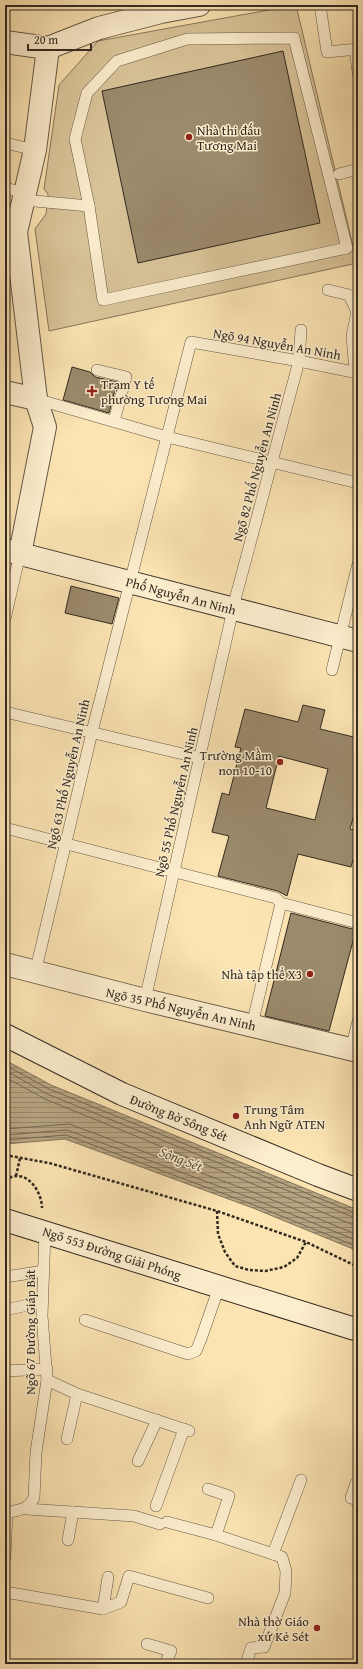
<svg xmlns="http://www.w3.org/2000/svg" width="363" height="1669" viewBox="0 0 363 1669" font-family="'Gentium Book Plus',serif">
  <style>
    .green { fill: #d9c499; stroke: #86775d }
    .water { fill: url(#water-rules); stroke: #82735b }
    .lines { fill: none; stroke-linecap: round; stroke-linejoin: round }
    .shore { stroke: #746751; stroke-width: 1 }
    .building { fill: #9b8a6c; stroke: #322a21; fill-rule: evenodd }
    .lane-casing { stroke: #645845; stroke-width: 12 }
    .street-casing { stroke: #645845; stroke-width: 24 }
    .secondary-casing { stroke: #322a21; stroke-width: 24 }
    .path { stroke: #322a21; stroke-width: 2.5; stroke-dasharray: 3 2; stroke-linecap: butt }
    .lane { stroke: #fcedcd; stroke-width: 11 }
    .street { stroke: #fcedcd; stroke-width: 22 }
    .secondary { stroke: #fcedcd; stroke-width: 22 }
    .poi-dot { fill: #8f2418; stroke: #fcedcd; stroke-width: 1.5 }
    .labels { text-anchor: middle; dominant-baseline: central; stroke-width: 3; stroke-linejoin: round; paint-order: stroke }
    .poi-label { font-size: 13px; fill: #322a21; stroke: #fcedcd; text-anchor: start }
    .street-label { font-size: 13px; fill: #322a21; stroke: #fcedcd }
    .water-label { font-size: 14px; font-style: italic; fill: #5a4f3e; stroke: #fcedcd }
  </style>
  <defs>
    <pattern id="water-rules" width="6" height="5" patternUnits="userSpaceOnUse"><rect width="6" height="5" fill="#b7a481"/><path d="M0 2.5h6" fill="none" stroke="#958669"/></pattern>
  </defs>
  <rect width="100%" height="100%" fill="#fbe3b2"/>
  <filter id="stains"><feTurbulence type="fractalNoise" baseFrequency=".005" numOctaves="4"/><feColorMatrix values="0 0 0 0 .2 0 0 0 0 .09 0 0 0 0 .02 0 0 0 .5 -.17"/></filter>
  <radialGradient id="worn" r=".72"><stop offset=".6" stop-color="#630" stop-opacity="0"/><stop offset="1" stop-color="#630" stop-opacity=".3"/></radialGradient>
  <path class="green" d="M296,5L357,263L49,331L35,229L46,214L48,194L44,189L59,85L98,41Z"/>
  <path class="water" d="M5,1060L51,1085L358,1210V1251L253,1208L65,1139L5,1144Z"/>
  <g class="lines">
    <g class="shore">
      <path d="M5,1065L49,1089L358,1214"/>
      <path d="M5,1070L47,1094L358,1219"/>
      <path d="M5,1077L45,1099L351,1224L358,1225"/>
      <path d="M5,1129L69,1124L258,1194L358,1235"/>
      <path d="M5,1135L67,1130L256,1200L358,1241"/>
      <path d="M5,1140L66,1135L254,1205L358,1247"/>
    </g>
  </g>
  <g class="building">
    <path d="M283,51L320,223L138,263L102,91Z"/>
    <path d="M72,367L90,372L95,377L117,382L109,413L63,400Z"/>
    <path d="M71,586L119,598L112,624L65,613Z"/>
    <path d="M303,705L325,710L320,729L358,738V800L350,829L358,831V842L351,867L298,854L287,896L278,891L218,876L229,836L212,832L222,793L229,795L241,748L235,747L245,709L298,722ZM279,756L328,769L315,820L266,808Z"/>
    <path d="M291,913L356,930L329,1031L265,1016Z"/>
  </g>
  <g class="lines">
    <g class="lane-casing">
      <g id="lane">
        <path d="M320,5L327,52L358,49"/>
        <path d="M294,38L347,248L103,300L89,206L75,139L87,93L117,61L187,39Z"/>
        <path d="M355,49L358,72"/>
        <path d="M5,143L35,150"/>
        <path d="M339,174L358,169"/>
        <path d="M5,188L25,193"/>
        <path d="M24,200L89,206"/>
        <path d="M328,290L349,295L356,310"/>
        <path d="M97,370L126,377L114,421"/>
        <path d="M355,373L352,335L358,308"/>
        <path d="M36,399L167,437L358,483"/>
        <path d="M5,619L20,554"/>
        <path d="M332,670L358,564"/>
        <path d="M5,712L200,758"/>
        <path d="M5,828L276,898L281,903L358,923"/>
        <path d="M35,973L93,728L191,342L299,361L358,373"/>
        <path d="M145,1000L236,596L299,361L301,330"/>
        <path d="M252,1025L281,903"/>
        <path d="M351,1049L358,1021"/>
        <path d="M5,1277L44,1271"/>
        <path d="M5,1310L42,1302"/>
        <path d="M85,1320L188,1354L196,1351L201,1339L219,1287"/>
        <path d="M5,1371L47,1369"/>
        <path d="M47,1380L77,1394L189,1431"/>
        <path d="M67,1439L77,1394"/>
        <path d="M138,1461L157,1420"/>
        <path d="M356,1483L351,1498L358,1500"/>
        <path d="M208,1489L229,1496L216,1535"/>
        <path d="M156,1506L184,1429"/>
        <path d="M26,1509L134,1516L160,1524"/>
        <path d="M167,1522L216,1535L282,1557L286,1571L285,1593L264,1647L251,1648L246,1664"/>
        <path d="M68,1540L73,1512"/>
        <path d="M273,1554L301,1480"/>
        <path d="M5,1557L7,1513C19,1509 27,1511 34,1498L36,1452L47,1380L42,1316L45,1232"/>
        <path d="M5,1592L103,1609L121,1602L129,1576L208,1598"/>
        <path d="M103,1609L108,1577"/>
        <path d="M147,1644L171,1651L165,1664"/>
      </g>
    </g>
    <g class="street-casing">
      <g id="street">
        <path d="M5,42L48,48L99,28L161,12L199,5"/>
        <path d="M5,392L36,399"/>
        <path d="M20,554L45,427L36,399L16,232L35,150L48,48"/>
        <path d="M5,964L145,1000L358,1051"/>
      </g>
    </g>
    <g class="secondary-casing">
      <g id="secondary">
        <path d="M5,550L358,641"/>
        <path d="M5,1035L122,1094L318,1175L358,1190"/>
        <path d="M5,1220L358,1330"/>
      </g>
    </g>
    <g class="path">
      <path d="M5,1155L49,1163L217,1211L306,1242L358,1267"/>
      <path d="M16,1176L20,1158"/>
      <path d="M5,1180C8,1178 13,1176 17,1176C32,1176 42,1195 42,1208"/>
      <path d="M217,1211L218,1234L225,1252L235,1266L249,1270L265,1271L284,1267L297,1258L306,1242"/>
    </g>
    <use href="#lane" class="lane"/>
    <use href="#street" class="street"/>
    <use href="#secondary" class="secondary"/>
  </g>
  <g class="poi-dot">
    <circle cx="189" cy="137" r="4"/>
    <path d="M90 385h4v4h4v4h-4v4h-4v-4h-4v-4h4z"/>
    <circle cx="280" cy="762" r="4"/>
    <circle cx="310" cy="974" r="4"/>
    <circle cx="236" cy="1116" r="4"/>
    <circle cx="317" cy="1628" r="4"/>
  </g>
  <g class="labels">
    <g class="poi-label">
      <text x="197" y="130">Nhà thi đấu<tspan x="197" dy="15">Tương Mai</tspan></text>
      <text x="101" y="384">Trạm Y tế<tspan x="101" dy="15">phường Tương Mai</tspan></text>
      <text x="272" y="755" text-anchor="end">Trường Mầm<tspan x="272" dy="15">non 10-10</tspan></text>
      <text x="302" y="974" text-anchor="end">Nhà tập thể X3</text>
      <text x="244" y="1109">Trung Tâm<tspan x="244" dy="15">Anh Ngữ ATEN</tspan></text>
      <text x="309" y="1621" text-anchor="end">Nhà thờ Giáo<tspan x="309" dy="15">xứ Kẻ Sét</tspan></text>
    </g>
    <g class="street-label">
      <text transform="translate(277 344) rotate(10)">Ngõ 94 Nguyễn An Ninh</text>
      <text transform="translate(257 467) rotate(-75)">Ngõ 82 Phố Nguyễn An Ninh</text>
      <text transform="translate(181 596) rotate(15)">Phố Nguyễn An Ninh</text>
      <text transform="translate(68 774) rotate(-77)">Ngõ 63 Phố Nguyễn An Ninh</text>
      <text transform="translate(176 802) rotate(-77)">Ngõ 55 Phố Nguyễn An Ninh</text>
      <text transform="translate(181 1009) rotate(13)">Ngõ 35 Phố Nguyễn An Ninh</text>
      <text transform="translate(179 1118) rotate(22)">Đường Bờ Sông Sét</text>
      <text transform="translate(112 1253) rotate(18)">Ngõ 553 Đường Giải Phóng</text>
      <text transform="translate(30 1332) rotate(-90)">Ngõ 67 Đường Giáp Bát</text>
    </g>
    <g class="water-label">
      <text transform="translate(181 1159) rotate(21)">Sông Sét</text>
    </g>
  </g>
  <rect width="363" height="1669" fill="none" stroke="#fbe3b2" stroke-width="20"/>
  <rect x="6" y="6" width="351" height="1657" fill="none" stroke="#322a21" stroke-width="2"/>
  <rect x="10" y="10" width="343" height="1649" fill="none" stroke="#322a21"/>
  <path d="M28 44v6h63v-6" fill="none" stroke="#322a21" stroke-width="2"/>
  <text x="34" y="44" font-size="12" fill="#322a21" stroke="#fcedcd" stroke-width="3" paint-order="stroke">20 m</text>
  <rect width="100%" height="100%" filter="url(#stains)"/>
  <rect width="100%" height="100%" fill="url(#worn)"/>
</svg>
